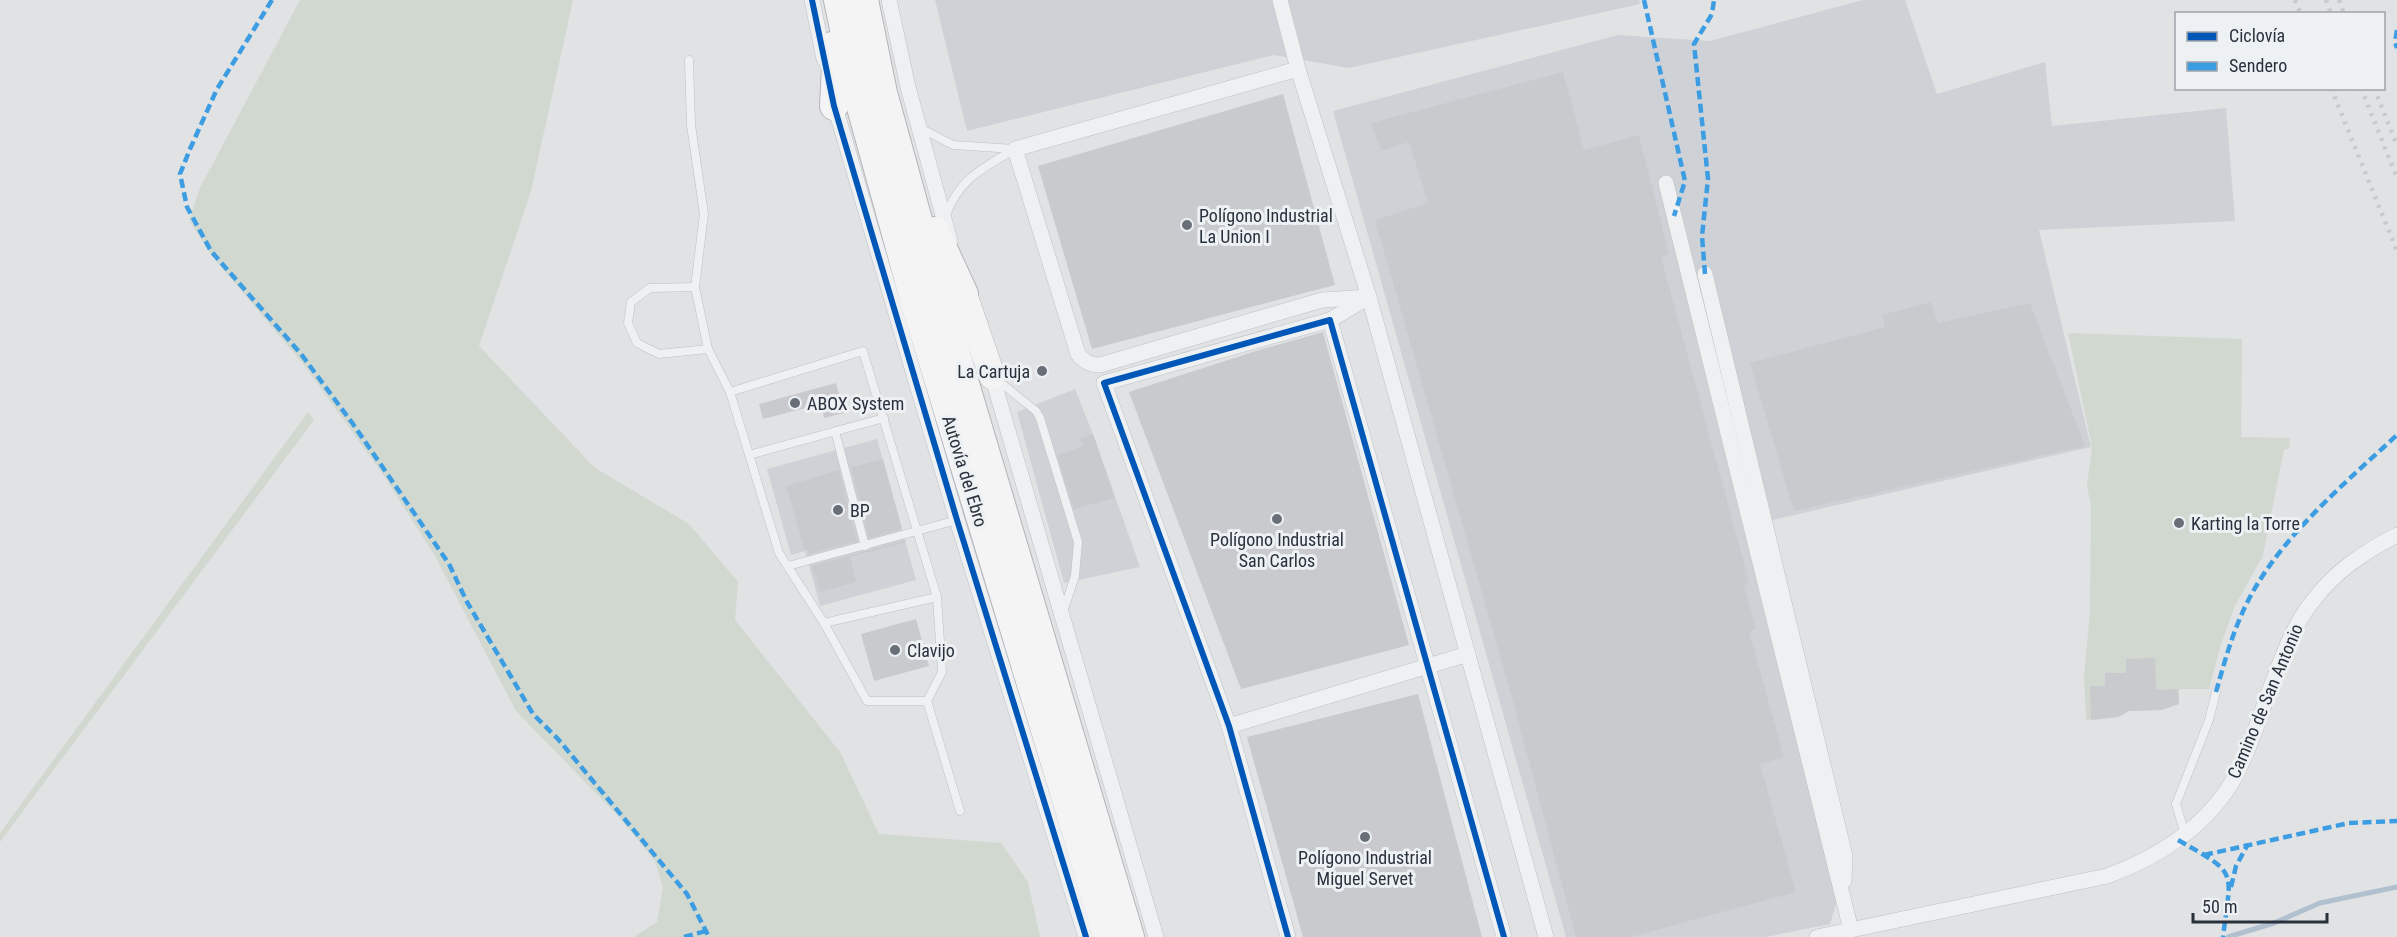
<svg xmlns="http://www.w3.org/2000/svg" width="2397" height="937" viewBox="0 0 2397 937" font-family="'Roboto Condensed',sans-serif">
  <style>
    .built { fill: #ced2d7 }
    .green { fill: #d1d8d0 }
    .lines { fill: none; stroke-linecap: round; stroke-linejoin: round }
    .stream { stroke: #b0c0ce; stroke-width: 5 }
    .building { fill: #c8cacd }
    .service-casing { stroke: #bec0c2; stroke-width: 9 }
    .minor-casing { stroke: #bec0c2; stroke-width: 16 }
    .trunk-casing { stroke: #b3b5b9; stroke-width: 27 }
    .motorway-casing { stroke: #b3b5b9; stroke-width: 30 }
    .service { stroke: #eff0f1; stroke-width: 8 }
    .minor { stroke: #eff0f1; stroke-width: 15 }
    .trunk { stroke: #f4f4f5; stroke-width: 26 }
    .motorway { stroke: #f4f4f5; stroke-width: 28 }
    .rail { stroke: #c8cacc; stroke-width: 4.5; stroke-dasharray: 3 6; stroke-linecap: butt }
    .quiet { stroke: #3d9de2; stroke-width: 4.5; stroke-dasharray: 9 4.5; stroke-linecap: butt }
    .cycleway-casing { stroke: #edf1f4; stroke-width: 10 }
    .cycleway { stroke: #0057b8; stroke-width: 6 }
    .poi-dot { fill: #696f77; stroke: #edf1f4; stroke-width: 2 }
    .labels { text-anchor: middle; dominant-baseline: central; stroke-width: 6; stroke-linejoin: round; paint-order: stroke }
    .poi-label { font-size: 18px; fill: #29313c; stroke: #edf1f4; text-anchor: start }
    .street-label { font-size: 18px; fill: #29313c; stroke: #edf1f4 }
  </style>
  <rect width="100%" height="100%" fill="#e0e2e4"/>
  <g class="built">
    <path d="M935,0H1639L1640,4L1349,68L1274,55L967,131Z"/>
    <path d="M1863,0H1905L1937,94L2045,62L2052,126L2226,108L2235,221L2039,230L2091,447L1772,520L1850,855L1830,924L1766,937H1566L1333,111L1618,35L1710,41Z"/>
    <path d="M1075,389L1093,434L1140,567L1064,583L1017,412Z"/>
    <path d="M877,439L916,580L820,606L805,551L791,555L767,469Z"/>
  </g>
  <g class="green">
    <path d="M300,0H573L531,191L479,346L595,468L689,524L738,582L735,620L840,752L879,834L1001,843L1028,882L1040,937H634L657,922L663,888L655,861L619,817L516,711L435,556L382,473L304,365L211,255L189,220L200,188Z"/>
    <path d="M2068,333L2242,339L2241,437L2290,438L2289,449H2284L2263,555L2235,606L2221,644L2209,689H2179V704L2161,710L2129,711L2118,717L2086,720L2084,676L2090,613L2091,506L2087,486L2092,447Z"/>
    <path d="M308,412L314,420L0,842V833Z"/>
  </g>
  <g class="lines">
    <path class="stream" d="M2228,937L2274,923L2320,903L2397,887"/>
  </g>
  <g class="building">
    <path d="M1563,72L1584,150L1639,135L1669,254L1661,257L1749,582L1744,585L1756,629L1749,632L1784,757L1760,764L1796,892L1631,937H1576L1512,698L1375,220L1428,203L1409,142L1381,151L1371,123Z"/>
    <path d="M1283,94L1335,285L1092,349L1038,166Z"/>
    <path d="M1931,302L1938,323L2030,303L2085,446L1794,511L1750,363L1885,327L1882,315Z"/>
    <path d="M1323,332L1409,645L1241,689L1129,392L1259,350Z"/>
    <path d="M836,383L844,413L824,418L821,404L763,419L759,404Z"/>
    <path d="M1093,434L1115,498L1074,509L1057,455L1081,447L1083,445L1080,438Z"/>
    <path d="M883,459L902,529L869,538L851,467Z"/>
    <path d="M839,470L857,541L809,554L808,550L805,551L786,486Z"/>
    <path d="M905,540L906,542L850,557L856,582L820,592L812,566Z"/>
    <path d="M916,619L929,666L874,681L861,634Z"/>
    <path d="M2155,658L2156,690L2178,689L2179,704L2161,710L2129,711L2118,717L2091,720L2090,686H2105V673H2126V659Z"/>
    <path d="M1418,694L1482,937H1303L1247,737Z"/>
  </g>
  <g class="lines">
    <g class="service-casing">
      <g id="service">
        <path d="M689,60L691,125L704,214L695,287L708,349L730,392"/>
        <path d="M922,129L953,145L1014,149"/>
        <path d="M946,215C960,178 983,168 1015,149"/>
        <path d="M695,287L650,288L631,302L628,323L637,343L659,354L708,349"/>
        <path d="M996,379L1036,411L1040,418L1078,542L1075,576L1063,612"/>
        <path d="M835,431L865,546"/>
        <path d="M749,455L884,418"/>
        <path d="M788,566L957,520"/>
        <path d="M824,623L937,597"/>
        <path d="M927,701H867L824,623L779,553L730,392L863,351L937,597L942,672L927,701L960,811"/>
        <path d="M2185,834L2176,804L2209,720L2216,692"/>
      </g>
    </g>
    <g class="minor-casing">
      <g id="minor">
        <path d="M812,0L824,59"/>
        <path d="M889,0L908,87L950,241"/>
        <path d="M1280,0L1298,69L1369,297L1546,937"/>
        <path d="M1298,69L1015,149L1078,354C1084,362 1090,365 1100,365L1322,300L1369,297"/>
        <path d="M833,100L957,520L1086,937"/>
        <path d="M1666,183L1851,930"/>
        <path d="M1705,274L1845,856L1844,881"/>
        <path d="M1330,320L1367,298"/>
        <path d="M992,376L1156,937"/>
        <path d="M1229,726L1468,654"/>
        <path d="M1288,937L1229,726L1104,383L1330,320L1504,937"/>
        <path d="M1817,937L2107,876C2164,855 2215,821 2241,765C2253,739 2262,710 2272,684C2283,655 2293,626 2312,602C2335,571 2364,552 2397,535"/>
      </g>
    </g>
    <g class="trunk-casing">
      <path id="trunk" d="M964,294L992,376"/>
    </g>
    <g class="motorway-casing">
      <g id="motorway">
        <path d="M838,0L859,100L916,306L1108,937"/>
        <path d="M864,0L883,93L940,300L1130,937"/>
        <path d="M832,46L836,66L834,106"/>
        <path d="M935,231L964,294"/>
      </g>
    </g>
    <use href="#service" class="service"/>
    <use href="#minor" class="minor"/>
    <use href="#trunk" class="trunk"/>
    <use href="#motorway" class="motorway"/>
    <g class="rail">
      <path d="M2295,0L2301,14"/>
      <path d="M2326,0L2331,14"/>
      <path d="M2339,0L2344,14"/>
      <path d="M2331,88L2397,251"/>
      <path d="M2361,88L2397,178"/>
      <path d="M2374,88L2397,145"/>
    </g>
    <g class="quiet">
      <path d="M272,0L217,89L190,149L180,174L187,207L211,251L301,354L353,424L449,564L467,602L533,714L558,739L687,894L709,937"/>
      <path d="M1644,0L1685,181L1674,216"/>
      <path d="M2397,30L2395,42L2397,48"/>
      <path d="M1705,274L1702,236L1708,179L1694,44L1712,14L1714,0"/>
      <path d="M2216,692C2225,660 2234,627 2250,597C2283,535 2346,482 2397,435"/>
      <path d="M2178,840C2240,875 2231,869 2223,937"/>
      <path d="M2204,855L2349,823L2397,821"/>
      <path d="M2231,887L2236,866L2248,844"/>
      <path d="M684,937L706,931"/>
    </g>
    <g class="cycleway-casing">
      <g id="cycleway">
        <path d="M812,0L834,106L874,241L957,520L1086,937"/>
        <path d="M1288,937L1229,726L1104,383L1330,320L1504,937"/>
      </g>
    </g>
    <use href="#cycleway" class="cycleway"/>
  </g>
  <g class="poi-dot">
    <circle cx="1187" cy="225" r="6"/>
    <circle cx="1042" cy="371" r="6"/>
    <circle cx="795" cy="403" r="6"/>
    <circle cx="838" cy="510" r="6"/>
    <circle cx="1277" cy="519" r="6"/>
    <circle cx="2179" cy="523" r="6"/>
    <circle cx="895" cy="650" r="6"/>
    <circle cx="1365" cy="837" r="6"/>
  </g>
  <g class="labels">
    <g class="poi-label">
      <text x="1199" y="215">Polígono Industrial<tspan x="1199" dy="21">La Union I</tspan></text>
      <text x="1030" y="371" text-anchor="end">La Cartuja</text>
      <text x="807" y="403">ABOX System</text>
      <text x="850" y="510">BP</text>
      <text x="2191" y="523">Karting la Torre</text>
      <text x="1277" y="539" text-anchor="middle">Polígono Industrial<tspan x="1277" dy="21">San Carlos</tspan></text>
      <text x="907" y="650">Clavijo</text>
      <text x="1365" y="857" text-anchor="middle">Polígono Industrial<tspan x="1365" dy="21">Miguel Servet</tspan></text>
    </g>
    <g class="street-label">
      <text transform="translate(965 471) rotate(73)">Autovía del Ebro</text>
      <text transform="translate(2265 701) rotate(-67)">Camino de San Antonio</text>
    </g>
  </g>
  <rect x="2175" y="12" width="210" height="78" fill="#edf1f4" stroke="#9fa4aa" stroke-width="1.5"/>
  <rect x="2187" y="32" width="30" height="9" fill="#0057b8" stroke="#9fa4aa" stroke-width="1.5"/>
  <text x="2229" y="42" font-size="18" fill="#29313c">Ciclovía</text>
  <rect x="2187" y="62" width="30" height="9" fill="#3d9de2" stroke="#9fa4aa" stroke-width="1.5"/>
  <text x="2229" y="72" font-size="18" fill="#29313c">Sendero</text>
  <path d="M2193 913v9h134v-9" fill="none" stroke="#29313c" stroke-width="3"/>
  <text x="2202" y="913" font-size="18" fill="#29313c" stroke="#edf1f4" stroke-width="4.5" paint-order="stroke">50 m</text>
</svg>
